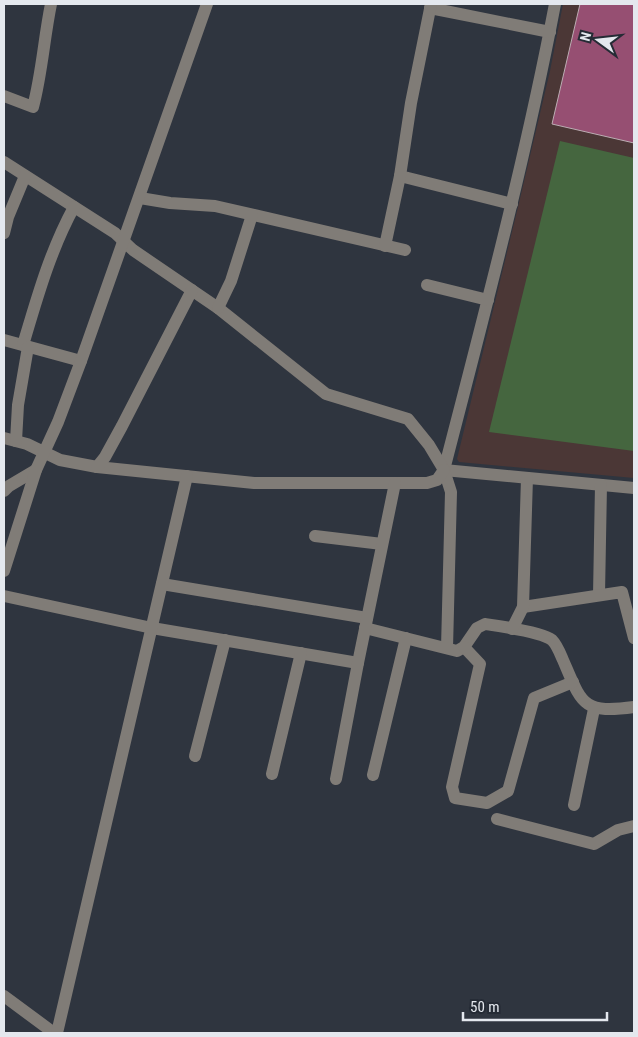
<svg xmlns="http://www.w3.org/2000/svg" width="638" height="1037" viewBox="0 0 638 1037" font-family="'Roboto Condensed',sans-serif">
  <style>
    .education { fill: #4b3736 }
    .green { fill: #45663f }
    .building { fill: #964f72; stroke: #bcadb3 }
    .lines { fill: none; stroke-linecap: round; stroke-linejoin: round }
    .minor { stroke: #807c77; stroke-width: 12 }
  </style>
  <rect width="100%" height="100%" fill="#2f353f"/>
  <path class="education" d="M563,4H634V478L459,462L457,459L518,207L550,71Z"/>
  <path class="green" d="M560,141L634,158V451L489,432Z"/>
  <path class="building" d="M580,4H634V143L552,124Z"/>
  <g class="lines">
    <g class="minor">
      <path d="M555,4C525,161 484,315 444,470L634,488"/>
      <path d="M430,8L550,32"/>
      <path d="M4,96L33,107C42,73 44,38 51,4"/>
      <path d="M4,162L115,233L133,250L218,308L326,394L408,419L429,445L444,470L451,492L447,648"/>
      <path d="M400,176L512,204"/>
      <path d="M140,198L170,203L215,206L405,250"/>
      <path d="M4,233L8,217L25,176"/>
      <path d="M385,246L400,176L411,103L431,4"/>
      <path d="M427,285L488,300"/>
      <path d="M218,308L231,281L252,215"/>
      <path d="M4,340L81,361"/>
      <path d="M23,345C37,298 50,251 74,207"/>
      <path d="M4,438L27,444L60,460L97,467L254,483H427L437,480L444,470"/>
      <path d="M16,441L18,405L28,347"/>
      <path d="M97,467L105,457L122,426L192,290"/>
      <path d="M4,491L9,486L36,470"/>
      <path d="M315,536L382,544"/>
      <path d="M4,571L36,470L58,422L81,361L207,4"/>
      <path d="M162,584L367,618"/>
      <path d="M599,595L601,485"/>
      <path d="M4,596L152,628L358,663"/>
      <path d="M523,607L622,592L634,638"/>
      <path d="M365,628L457,651L464,647L477,628L485,624C499,626 542,632 552,640C557,645 560,653 563,660C582,704 582,714 634,707"/>
      <path d="M512,629L523,607L527,478"/>
      <path d="M464,647L480,664L452,787L455,798L487,803L508,791L534,698L573,682"/>
      <path d="M195,756L225,640"/>
      <path d="M272,774L301,653"/>
      <path d="M373,775L406,638"/>
      <path d="M336,779L358,663L395,483"/>
      <path d="M574,805L594,709"/>
      <path d="M497,819L594,844L618,830L634,826"/>
      <path d="M4,996L54,1033"/>
      <path d="M57,1033L187,476"/>
    </g>
  </g>
  <rect width="638" height="1037" fill="none" stroke="#e4e8ee" stroke-width="10"/>
  <g transform="translate(598 40) rotate(285)" stroke="#252b35" stroke-width="4" paint-order="stroke">
  <path d="M0-4L9 19L0 12L-9 19Z" fill="#e4e8ee"/>
  <text y="-8" font-size="14" font-weight="bold" text-anchor="middle" fill="#e4e8ee">N</text>
  </g>
  <path d="M463 1012v8h144v-8" fill="none" stroke="#e4e8ee" stroke-width="2.5"/>
  <text x="470" y="1012" font-size="15" fill="#e4e8ee" stroke="#252b35" stroke-width="4" paint-order="stroke">50 m</text>
</svg>
